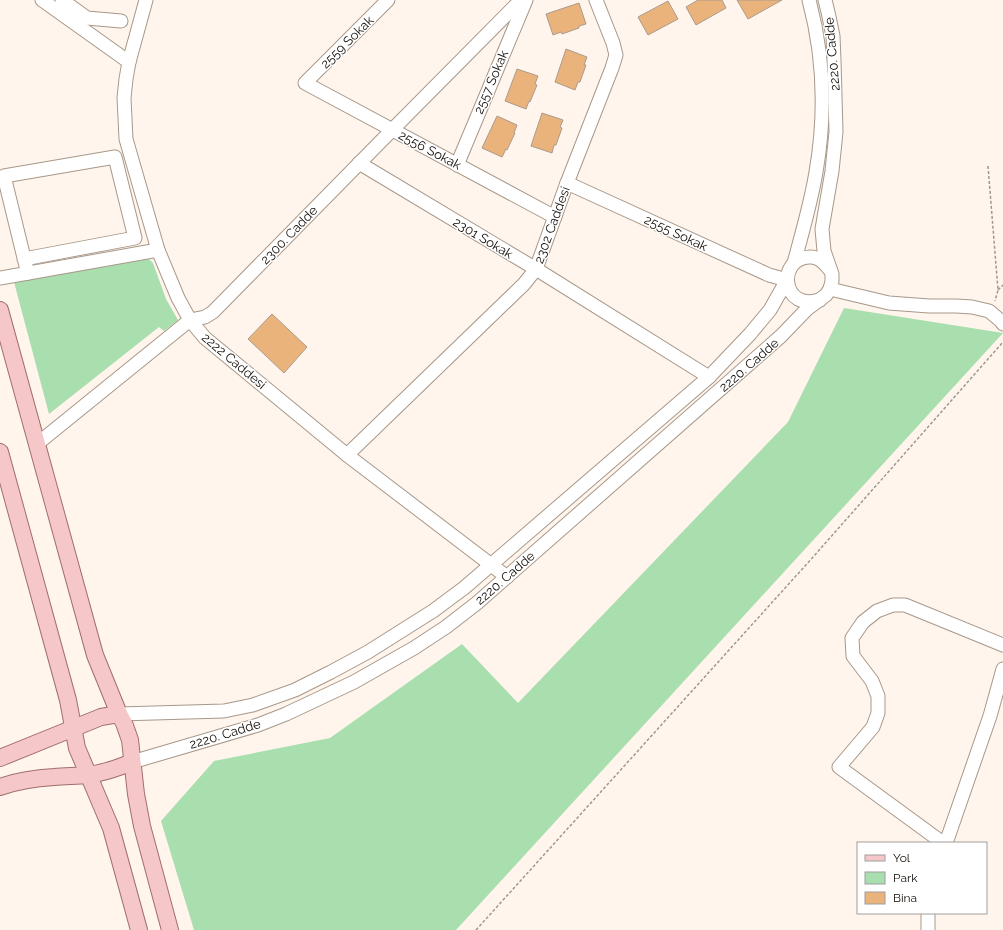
<svg xmlns="http://www.w3.org/2000/svg" width="1003" height="930" viewBox="0 0 1003 930" font-family="Raleway,sans-serif">
  <style>
    .green { fill: #a9deae }
    .building { fill: #e9b37b; stroke: #aa9b8d }
    .lines { fill: none; stroke-linecap: round; stroke-linejoin: round }
    .minor-casing { stroke: #a7988a; stroke-width: 15 }
    .major-casing { stroke: #a16e6d; stroke-width: 18 }
    .path { stroke: #9f968f; stroke-width: 1.5; stroke-dasharray: 3 2; stroke-linecap: butt }
    .minor { stroke: #fff; stroke-width: 13 }
    .major { stroke: #f5c7c8; stroke-width: 16 }
    .labels { text-anchor: middle; dominant-baseline: central; stroke-width: 3; stroke-linejoin: round; paint-order: stroke }
    .street-label { font-size: 13px; fill: #130d08; stroke: #fff }
  </style>
  <rect width="100%" height="100%" fill="#fff5ec"/>
  <g class="green">
    <path d="M149,259L153,263L166,299L178,320L164,331L159,327L49,414L14,282Z"/>
    <path d="M844,308L1003,333L456,930H194L161,821L214,761L330,738L462,644L518,703L788,422Z"/>
  </g>
  <g class="building">
    <path d="M698,0H722L726,8L696,25L686,7Z"/>
    <path d="M737,0H782L748,19Z"/>
    <path d="M668,1L678,19L648,35L638,17Z"/>
    <path d="M579,3L586,24L579,26V28L562,34L561,32L553,35L546,14Z"/>
    <path d="M566,49L587,57L584,65H586L580,82H578L575,90L555,82Z"/>
    <path d="M517,69L538,76L535,84L537,85L530,102L529,101L526,109L505,101Z"/>
    <path d="M542,113L563,120L560,127L562,128L556,145H554L552,153L531,146Z"/>
    <path d="M497,116L517,125L514,133H515L507,150L506,149L502,157L482,148Z"/>
    <path d="M272,314L307,347L284,373L248,339Z"/>
  </g>
  <g class="lines">
    <g class="minor-casing">
      <g id="minor">
        <path d="M42,0L129,62"/>
        <path d="M62,0L87,18L121,21"/>
        <path d="M146,0L129,62L126,79L124,98L126,139L158,250L178,298L190,320L205,338L347,455L507,577"/>
        <path d="M388,0L305,83L555,217"/>
        <path d="M359,163L536,269L709,377"/>
        <path d="M457,165L526,0"/>
        <path d="M567,183L769,275L787,280"/>
        <path d="M24,259L135,238L115,157L4,176L26,266L28,273"/>
        <path d="M794,263C802,233 811,203 816,172C826,114 824,56 809,0"/>
        <path d="M0,278L158,250"/>
        <path d="M830,289L889,303L929,306H956L972,307L989,311L1001,321L1003,324"/>
        <path d="M820,300C782,312 776,259 809,257C818,256 824,262 829,269"/>
        <path d="M37,444L190,320L205,317L213,312L392,130L521,0"/>
        <path d="M347,455L524,284L536,269L567,183L612,68L616,55L613,43L596,0"/>
        <path d="M119,714L224,711L253,705L295,690L331,672L368,652L433,611L464,588L709,377L750,334L770,310L787,280"/>
        <path d="M132,762L258,725L286,714L354,682L414,648L446,627L477,603L781,336L807,309L826,295L830,289L832,281V274L824,251L822,229L832,171L836,132L834,60L833,36L828,12L825,0"/>
        <path d="M943,843L839,767L873,727L878,713V696L872,681L853,656L852,638L863,622L877,611L893,605H905L1003,645"/>
        <path d="M946,843L990,716L1003,669"/>
        <path d="M928,930V913"/>
      </g>
    </g>
    <g class="major-casing">
      <g id="major">
        <path d="M0,310L95,655L119,714L124,723L130,740L136,794L142,826L170,930"/>
        <path d="M0,452L68,700L77,748L111,828L139,930"/>
        <path d="M0,758L101,717L119,714"/>
        <path d="M0,787C17,781 36,778 54,777C66,776 77,776 88,775C104,773 118,768 132,762"/>
      </g>
    </g>
    <g class="path">
      <path d="M988,166L998,290L995,301"/>
      <path d="M998,290L1003,285"/>
      <path d="M476,930L814,556L1003,342"/>
    </g>
    <use href="#minor" class="minor"/>
    <use href="#major" class="major"/>
  </g>
  <g class="labels">
    <g class="street-label">
      <text transform="translate(347 42) rotate(-45)">2559 Sokak</text>
      <text transform="translate(832 54) rotate(-95)">2220. Cadde</text>
      <text transform="translate(491 82) rotate(-67)">2557 Sokak</text>
      <text transform="translate(430 150) rotate(28)">2556 Sokak</text>
      <text transform="translate(552 225) rotate(-70)">2302 Caddesi</text>
      <text transform="translate(676 233) rotate(25)">2555 Sokak</text>
      <text transform="translate(289 235) rotate(-46)">2300. Cadde</text>
      <text transform="translate(483 238) rotate(31)">2301 Sokak</text>
      <text transform="translate(234 361) rotate(40)">2222 Caddesi</text>
      <text transform="translate(749 365) rotate(-41)">2220. Cadde</text>
      <text transform="translate(505 578) rotate(-41)">2220. Cadde</text>
      <text transform="translate(225 734) rotate(-17)">2220. Cadde</text>
    </g>
  </g>
  <rect x="857" y="842" width="130" height="72" fill="#ffffff" stroke="#a19e9c"/>
  <rect x="865" y="855" width="20" height="6" fill="#f5c7c8" stroke="#a19e9c"/>
  <text x="893" y="862" font-size="12" fill="#130d08">Yol</text>
  <rect x="865" y="872" width="20" height="12" fill="#a9deae" stroke="#a19e9c"/>
  <text x="893" y="882" font-size="12" fill="#130d08">Park</text>
  <rect x="865" y="892" width="20" height="12" fill="#e9b37b" stroke="#a19e9c"/>
  <text x="893" y="902" font-size="12" fill="#130d08">Bina</text>
</svg>
